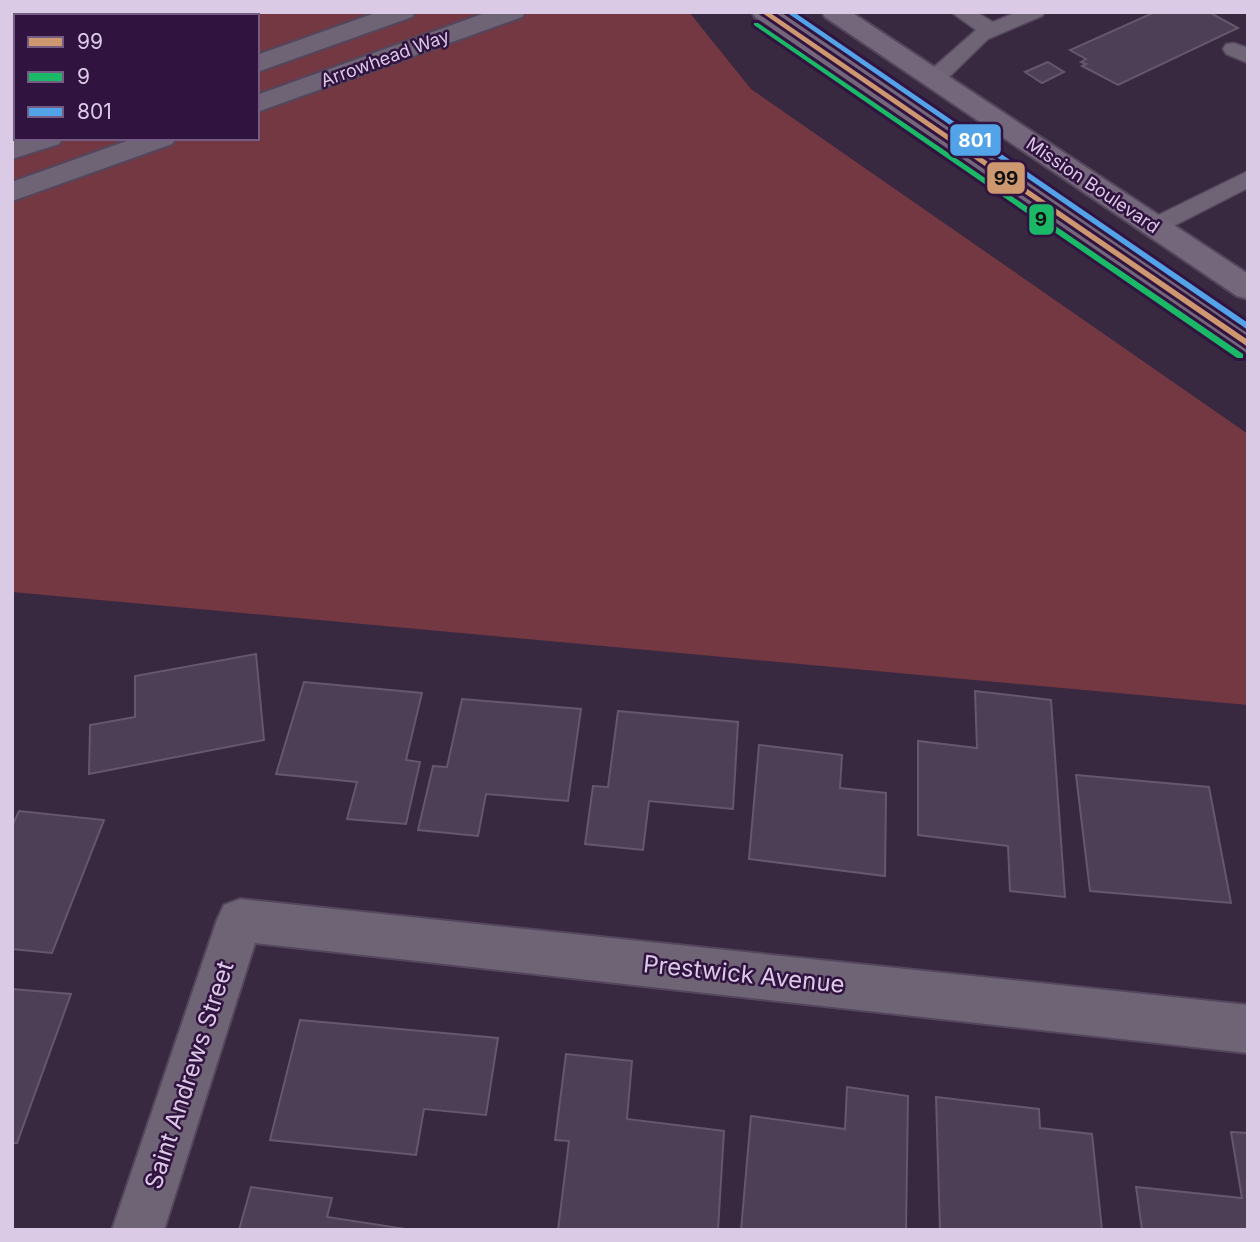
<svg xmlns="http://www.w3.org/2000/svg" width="1260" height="1242" viewBox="0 0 1260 1242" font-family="Inter,sans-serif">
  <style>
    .green { fill: #743843; fill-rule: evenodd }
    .building { fill: #4d3f55; stroke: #65576c; stroke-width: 2 }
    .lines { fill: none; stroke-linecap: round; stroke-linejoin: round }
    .lane-casing { stroke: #54465c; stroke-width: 3 }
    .street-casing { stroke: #54465c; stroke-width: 4 }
    .primary-casing { stroke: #54465c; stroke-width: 4 }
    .lane { fill: #6f6476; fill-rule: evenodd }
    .street { fill: #6f6476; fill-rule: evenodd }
    .primary { fill: #74677b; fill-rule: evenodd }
    .bus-1-casing { stroke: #311340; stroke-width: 6 }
    .bus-2-casing { stroke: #311340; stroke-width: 6 }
    .bus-3-casing { stroke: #311340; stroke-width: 6 }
    .bus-1 { fill: #cd976f; fill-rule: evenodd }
    .bus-2 { fill: #1ab867; fill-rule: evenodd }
    .bus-3 { fill: #53a3e8; fill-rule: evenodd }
    .labels { text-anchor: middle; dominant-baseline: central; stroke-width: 5; stroke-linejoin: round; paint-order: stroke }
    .far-street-label { font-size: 18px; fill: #dbcae6; stroke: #311340 }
    .near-street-label { font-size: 24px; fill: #dbcae6; stroke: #311340 }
    .line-badge { stroke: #311340; stroke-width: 2.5 }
    .badge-label { font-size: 19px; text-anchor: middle; font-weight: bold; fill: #fff }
    .pale-badge-label { font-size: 19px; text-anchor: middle; font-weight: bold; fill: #111 }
  </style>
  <rect width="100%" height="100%" fill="#382840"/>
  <path class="green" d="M12,12H689L751,89L1248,434V705L12,592ZM16,16H257V138H16Z"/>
  <g class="building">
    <path d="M1155,12H1209L1238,28L1118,85L1082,66L1086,64L1081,62L1086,59L1070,50Z"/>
    <path d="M1048,62L1064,72L1042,83L1025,72Z"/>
    <path d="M256,654L264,740L89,774L90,725L135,717V676Z"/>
    <path d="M304,682L422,693L406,760L420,762L406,824L347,819L357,782L276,774Z"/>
    <path d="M975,691L1051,700L1065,897L1010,891L1008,846L918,835V741L977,748Z"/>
    <path d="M462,699L581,709L568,801L486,794L478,836L418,830L433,766L447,767Z"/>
    <path d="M618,711L738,722L733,809L649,801L643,850L585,844L593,786L608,787Z"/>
    <path d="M759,745L842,755L840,788L886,793L885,876L749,859Z"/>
    <path d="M1076,775L1209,787L1231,903L1090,891Z"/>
    <path d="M19,811L104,820L52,953L12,949V826Z"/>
    <path d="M12,989L71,994L17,1143H12Z"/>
    <path d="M300,1020L498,1038L486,1115L424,1109L416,1155L270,1140Z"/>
    <path d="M566,1054L632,1061L627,1119L724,1131L718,1230H558L569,1141L555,1140Z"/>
    <path d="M847,1087L908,1096L906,1230H741L751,1116L845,1129Z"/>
    <path d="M936,1097L1039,1109L1040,1128L1092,1134L1102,1230H940Z"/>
    <path d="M1231,1132L1248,1133V1230H1142L1136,1187L1242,1198Z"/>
    <path d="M251,1187L332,1198L327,1217L412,1230H239Z"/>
  </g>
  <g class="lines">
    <g class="lane-casing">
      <g id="lane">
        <path d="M951,12H976L993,22L1017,12H1045L1042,16L988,39L942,84H926L923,79L926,74L976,30Z"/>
        <path d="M1234,43L1248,48V63L1226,54L1223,49L1226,44Z"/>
        <path d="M1248,171V188L1164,231L1155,234L1146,231L1143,226L1146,221Z"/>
      </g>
    </g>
    <g class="street-casing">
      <g id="street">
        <path d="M378,12H415L412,17L257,72V55Z"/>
        <path d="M488,12H525L522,17L257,112V95Z"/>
        <path d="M21,138H63L59,144L12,159V141Z"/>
        <path d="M135,138H176L172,144L12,201V182Z"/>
        <path d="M240,899L1248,1005V1053L255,943L164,1230H112L217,920L224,905Z"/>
      </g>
    </g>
    <g class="primary-casing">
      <g id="primary">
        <path d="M752,12H781L1248,328V355L1237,352L755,17Z"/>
        <path d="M822,12H851L1248,274V299L1237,296L825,17Z"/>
      </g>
    </g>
    <use href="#lane" class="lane"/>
    <use href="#street" class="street"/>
    <use href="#primary" class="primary"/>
    <g class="bus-1-casing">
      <path id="bus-1" d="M761,12H769L1248,340V347Z"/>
    </g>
    <g class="bus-2-casing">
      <path id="bus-2" d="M754,23H758L1243,354V358H1237L754,25Z"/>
    </g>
    <g class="bus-3-casing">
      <path id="bus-3" d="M786,12H794L1248,323V330Z"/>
    </g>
    <use href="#bus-1" class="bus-1"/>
    <use href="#bus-2" class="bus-2"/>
    <use href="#bus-3" class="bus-3"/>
  </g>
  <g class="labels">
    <g class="far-street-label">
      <text transform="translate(385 58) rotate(-20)">Arrowhead Way</text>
      <text transform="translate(1093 185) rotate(34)">Mission Boulevard</text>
    </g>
    <g class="near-street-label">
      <text transform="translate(744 974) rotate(6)">Prestwick Avenue</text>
      <text transform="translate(189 1075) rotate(-72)">Saint Andrews Street</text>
    </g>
  </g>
  <g class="line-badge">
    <rect x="949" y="123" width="53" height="34" rx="7" fill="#53a3e8"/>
    <rect x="986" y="161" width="40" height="34" rx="7" fill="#cd976f"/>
    <rect x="1028" y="203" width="27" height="33" rx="7" fill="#1ab867"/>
  </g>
  <g class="badge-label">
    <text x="975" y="147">801</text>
  </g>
  <g class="pale-badge-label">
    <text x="1006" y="185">99</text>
    <text x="1041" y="226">9</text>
  </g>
  <rect width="1260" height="1242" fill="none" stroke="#dbcae6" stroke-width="28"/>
  <rect x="14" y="14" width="245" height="126" fill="#311340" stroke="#755c82" stroke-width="2"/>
  <rect x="28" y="37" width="35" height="10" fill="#cd976f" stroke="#755c82" stroke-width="2"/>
  <text x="77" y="49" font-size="21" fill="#dbcae6">99</text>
  <rect x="28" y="72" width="35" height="10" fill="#1ab867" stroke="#755c82" stroke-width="2"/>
  <text x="77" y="84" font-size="21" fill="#dbcae6">9</text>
  <rect x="28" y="107" width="35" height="10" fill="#53a3e8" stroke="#755c82" stroke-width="2"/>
  <text x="77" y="119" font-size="21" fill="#dbcae6">801</text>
</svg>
